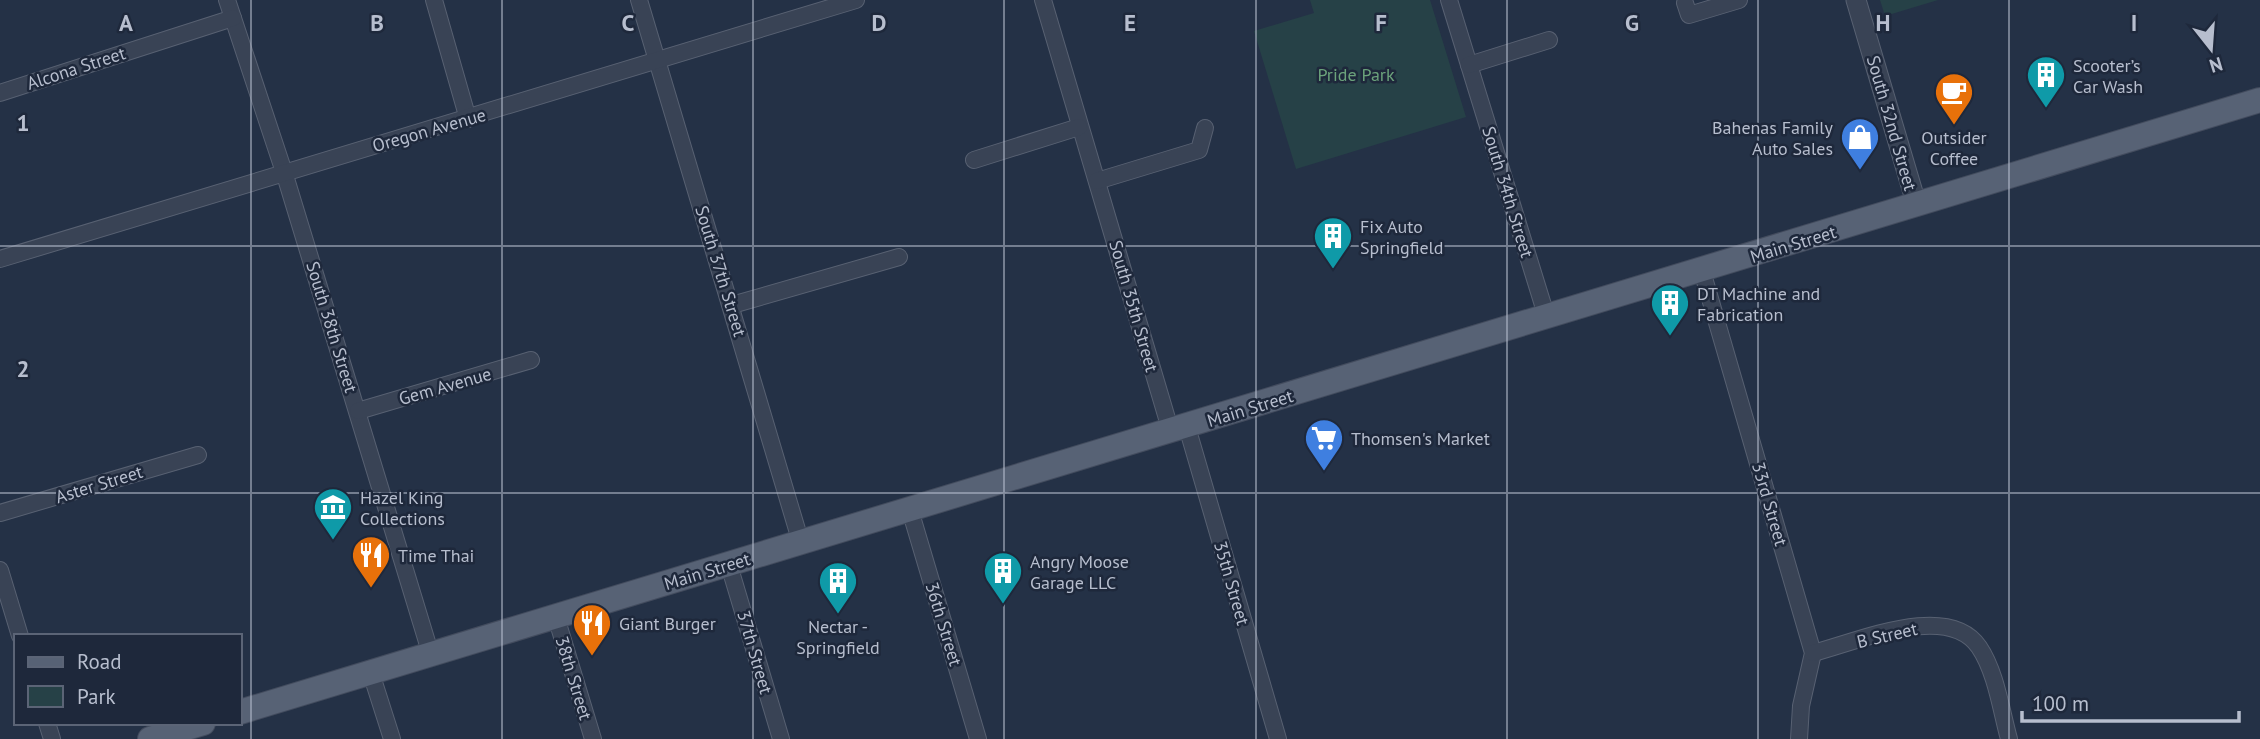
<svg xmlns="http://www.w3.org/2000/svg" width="2260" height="739" viewBox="0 0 2260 739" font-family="'PT Sans',sans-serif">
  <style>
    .park { fill: #264147 }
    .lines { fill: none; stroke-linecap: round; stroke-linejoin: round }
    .minor-casing { stroke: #586172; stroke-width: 18 }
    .tertiary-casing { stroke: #586172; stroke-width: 21 }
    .primary-casing { stroke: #434c5e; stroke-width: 26 }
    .minor { stroke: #394355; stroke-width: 16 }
    .tertiary { stroke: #394355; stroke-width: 19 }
    .primary { stroke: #576275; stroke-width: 24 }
    .grid { fill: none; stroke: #b7bece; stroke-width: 2; stroke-opacity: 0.55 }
    .labels { text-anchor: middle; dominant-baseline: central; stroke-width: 5; stroke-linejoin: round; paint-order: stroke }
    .poi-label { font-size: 18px; fill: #b7bece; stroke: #1e283b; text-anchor: start }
    .street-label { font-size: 18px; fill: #b7bece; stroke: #1e283b }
    .park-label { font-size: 18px; fill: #6ba27b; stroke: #1e283b }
    .grid-label { font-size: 23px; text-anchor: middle; font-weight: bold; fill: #b7bece; stroke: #1e283b; stroke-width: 5; stroke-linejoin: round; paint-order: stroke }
  </style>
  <rect width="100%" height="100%" fill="#243146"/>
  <g class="park">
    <path d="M1310,0H1430L1466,117L1296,169L1254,31L1314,13Z"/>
    <path d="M1880,0H1938L1885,16Z"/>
  </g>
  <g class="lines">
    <g class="minor-casing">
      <g id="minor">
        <path d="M227,0L284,172L431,655"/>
        <path d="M434,0L468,119"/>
        <path d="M639,0L801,543"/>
        <path d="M1043,0L1171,432"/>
        <path d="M1449,0L1547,318"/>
        <path d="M1685,3L1689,15L1739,0"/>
        <path d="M1469,65L1549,40"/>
        <path d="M0,93L233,18"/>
        <path d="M974,160L1079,127"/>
        <path d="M1097,181L1199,150L1205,128"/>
        <path d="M0,259L856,0"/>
        <path d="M1702,271L1813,653L1801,706L1799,739"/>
        <path d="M732,305L899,257"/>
        <path d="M358,411L531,360"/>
        <path d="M1187,427L1278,739"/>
        <path d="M910,510L978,739"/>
        <path d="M0,513L198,455"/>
        <path d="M729,565L781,739"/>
        <path d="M0,570L20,636"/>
        <path d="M556,617L593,739"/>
        <path d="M1813,653C1857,642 1948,601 1979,647C1996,672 2001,710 2009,739"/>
        <path d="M371,673L392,739"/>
        <path d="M47,723L52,739"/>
      </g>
    </g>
    <g class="tertiary-casing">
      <path id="tertiary" d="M1856,0L1917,206"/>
    </g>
    <g class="primary-casing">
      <g id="primary">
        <path d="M240,712L2260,100"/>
        <path d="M150,739L203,723"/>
      </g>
    </g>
    <use href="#minor" class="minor"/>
    <use href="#tertiary" class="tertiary"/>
    <use href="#primary" class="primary"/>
  </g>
  <path class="grid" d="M251,0V739M502,0V739M753,0V739M1004,0V739M1256,0V739M1507,0V739M1758,0V739M2009,0V739M0,246H2260M0,493H2260"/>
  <defs>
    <g id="building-pin" transform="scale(2.0125)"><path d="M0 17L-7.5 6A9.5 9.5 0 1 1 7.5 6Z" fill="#0f9aa8" stroke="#1e283b"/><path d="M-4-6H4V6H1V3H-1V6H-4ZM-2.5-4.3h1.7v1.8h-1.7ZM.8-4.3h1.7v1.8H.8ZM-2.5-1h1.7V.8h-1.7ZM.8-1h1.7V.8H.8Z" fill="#fff"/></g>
    <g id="cafe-pin" transform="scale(2.0125)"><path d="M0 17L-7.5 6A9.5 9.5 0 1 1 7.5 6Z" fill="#e8710a" stroke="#1e283b"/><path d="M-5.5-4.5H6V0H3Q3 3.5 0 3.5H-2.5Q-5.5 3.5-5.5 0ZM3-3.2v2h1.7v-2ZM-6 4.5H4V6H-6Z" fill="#fff"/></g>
    <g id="shop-pin" transform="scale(2.0125)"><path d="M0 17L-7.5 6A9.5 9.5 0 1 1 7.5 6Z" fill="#3f7fe0" stroke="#1e283b"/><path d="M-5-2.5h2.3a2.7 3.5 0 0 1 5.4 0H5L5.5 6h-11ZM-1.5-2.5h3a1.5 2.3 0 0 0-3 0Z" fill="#fff"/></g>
    <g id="supermarket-pin" transform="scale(2.0125)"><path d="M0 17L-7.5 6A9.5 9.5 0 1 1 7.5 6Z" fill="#3f7fe0" stroke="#1e283b"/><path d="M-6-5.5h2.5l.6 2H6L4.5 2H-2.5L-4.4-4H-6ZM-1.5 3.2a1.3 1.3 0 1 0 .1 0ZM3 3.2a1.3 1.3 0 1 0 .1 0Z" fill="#fff"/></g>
    <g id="museum-pin" transform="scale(2.0125)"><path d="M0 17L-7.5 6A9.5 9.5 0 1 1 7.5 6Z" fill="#0f9aa8" stroke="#1e283b"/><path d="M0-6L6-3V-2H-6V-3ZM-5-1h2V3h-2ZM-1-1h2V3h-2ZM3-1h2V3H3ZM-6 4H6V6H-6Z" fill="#fff"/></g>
    <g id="restaurant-pin" transform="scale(2.0125)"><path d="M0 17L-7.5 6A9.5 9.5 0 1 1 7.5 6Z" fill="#e8710a" stroke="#1e283b"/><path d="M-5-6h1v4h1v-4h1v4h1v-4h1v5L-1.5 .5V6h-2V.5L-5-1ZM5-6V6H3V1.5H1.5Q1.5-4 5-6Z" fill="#fff"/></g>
  </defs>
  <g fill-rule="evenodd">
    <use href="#building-pin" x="2046" y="75"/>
    <use href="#cafe-pin" x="1954" y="92"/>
    <use href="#shop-pin" x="1860" y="137"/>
    <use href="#building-pin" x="1333" y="236"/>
    <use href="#building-pin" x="1670" y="303"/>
    <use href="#supermarket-pin" x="1324" y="438"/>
    <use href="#museum-pin" x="333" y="507"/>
    <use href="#restaurant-pin" x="371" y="555"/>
    <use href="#building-pin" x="1003" y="571"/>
    <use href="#building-pin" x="838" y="581"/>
    <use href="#restaurant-pin" x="592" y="623"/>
  </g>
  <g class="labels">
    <g class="poi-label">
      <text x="2073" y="65">Scooter’s<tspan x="2073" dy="21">Car Wash</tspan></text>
      <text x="1833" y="127" text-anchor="end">Bahenas Family<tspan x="1833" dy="21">Auto Sales</tspan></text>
      <text x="1954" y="137" text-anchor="middle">Outsider<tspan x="1954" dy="21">Coffee</tspan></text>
      <text x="1360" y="226">Fix Auto<tspan x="1360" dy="21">Springfield</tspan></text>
      <text x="1697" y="293">DT Machine and<tspan x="1697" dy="21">Fabrication</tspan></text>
      <text x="1351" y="438">Thomsen's Market</text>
      <text x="360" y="497">Hazel King<tspan x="360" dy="21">Collections</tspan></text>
      <text x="398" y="555">Time Thai</text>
      <text x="1030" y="561">Angry Moose<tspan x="1030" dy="21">Garage LLC</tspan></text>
      <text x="619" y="623">Giant Burger</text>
      <text x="838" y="626" text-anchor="middle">Nectar -<tspan x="838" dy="21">Springfield</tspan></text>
    </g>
    <g class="street-label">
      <text transform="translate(76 68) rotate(-18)">Alcona Street</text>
      <text transform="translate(1892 123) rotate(74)">South 32nd Street</text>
      <text transform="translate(429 130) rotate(-16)">Oregon Avenue</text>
      <text transform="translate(1508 192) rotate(73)">South 34th Street</text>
      <text transform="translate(1793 244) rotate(-17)">Main Street</text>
      <text transform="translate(721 271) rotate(73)">South 37th Street</text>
      <text transform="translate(1134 306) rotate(74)">South 35th Street</text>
      <text transform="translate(332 327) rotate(73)">South 38th Street</text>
      <text transform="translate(445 386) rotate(-16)">Gem Avenue</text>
      <text transform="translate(1250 408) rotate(-17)">Main Street</text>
      <text transform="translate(99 484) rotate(-17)">Aster Street</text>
      <text transform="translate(1770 504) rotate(74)">33rd Street</text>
      <text transform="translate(707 571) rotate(-17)">Main Street</text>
      <text transform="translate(1232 583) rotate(74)">35th Street</text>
      <text transform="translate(944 624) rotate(73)">36th Street</text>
      <text transform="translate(1887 635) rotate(-13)">B Street</text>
      <text transform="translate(755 652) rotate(74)">37th Street</text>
      <text transform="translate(574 678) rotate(73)">38th Street</text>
    </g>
    <g class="park-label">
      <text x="1356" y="74">Pride Park</text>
    </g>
  </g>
  <g class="grid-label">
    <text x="126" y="31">A</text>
    <text x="377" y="31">B</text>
    <text x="628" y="31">C</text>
    <text x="879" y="31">D</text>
    <text x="1130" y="31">E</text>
    <text x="1381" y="31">F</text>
    <text x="1632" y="31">G</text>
    <text x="1883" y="31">H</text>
    <text x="2134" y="31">I</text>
    <text x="23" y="131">1</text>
    <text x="23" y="377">2</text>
  </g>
  <rect x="14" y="634" width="228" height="91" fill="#1e283b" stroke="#5b6476" stroke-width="2"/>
  <rect x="28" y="657" width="35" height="10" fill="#576275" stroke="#5b6476" stroke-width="2"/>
  <text x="77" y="669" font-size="21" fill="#b7bece">Road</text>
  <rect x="28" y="686" width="35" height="21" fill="#264147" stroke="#5b6476" stroke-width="2"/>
  <text x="77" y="704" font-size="21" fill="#b7bece">Park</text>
  <g transform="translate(2211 49) rotate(163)" stroke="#1e283b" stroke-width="5" paint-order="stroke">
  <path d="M0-5L12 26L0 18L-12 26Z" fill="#b7bece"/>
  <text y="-10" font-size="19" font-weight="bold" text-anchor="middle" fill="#b7bece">N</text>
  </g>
  <path d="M2022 711v10h217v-10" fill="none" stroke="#b7bece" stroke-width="3.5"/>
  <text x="2032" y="711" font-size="21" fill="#b7bece" stroke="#1e283b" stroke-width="5" paint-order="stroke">100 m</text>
</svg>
